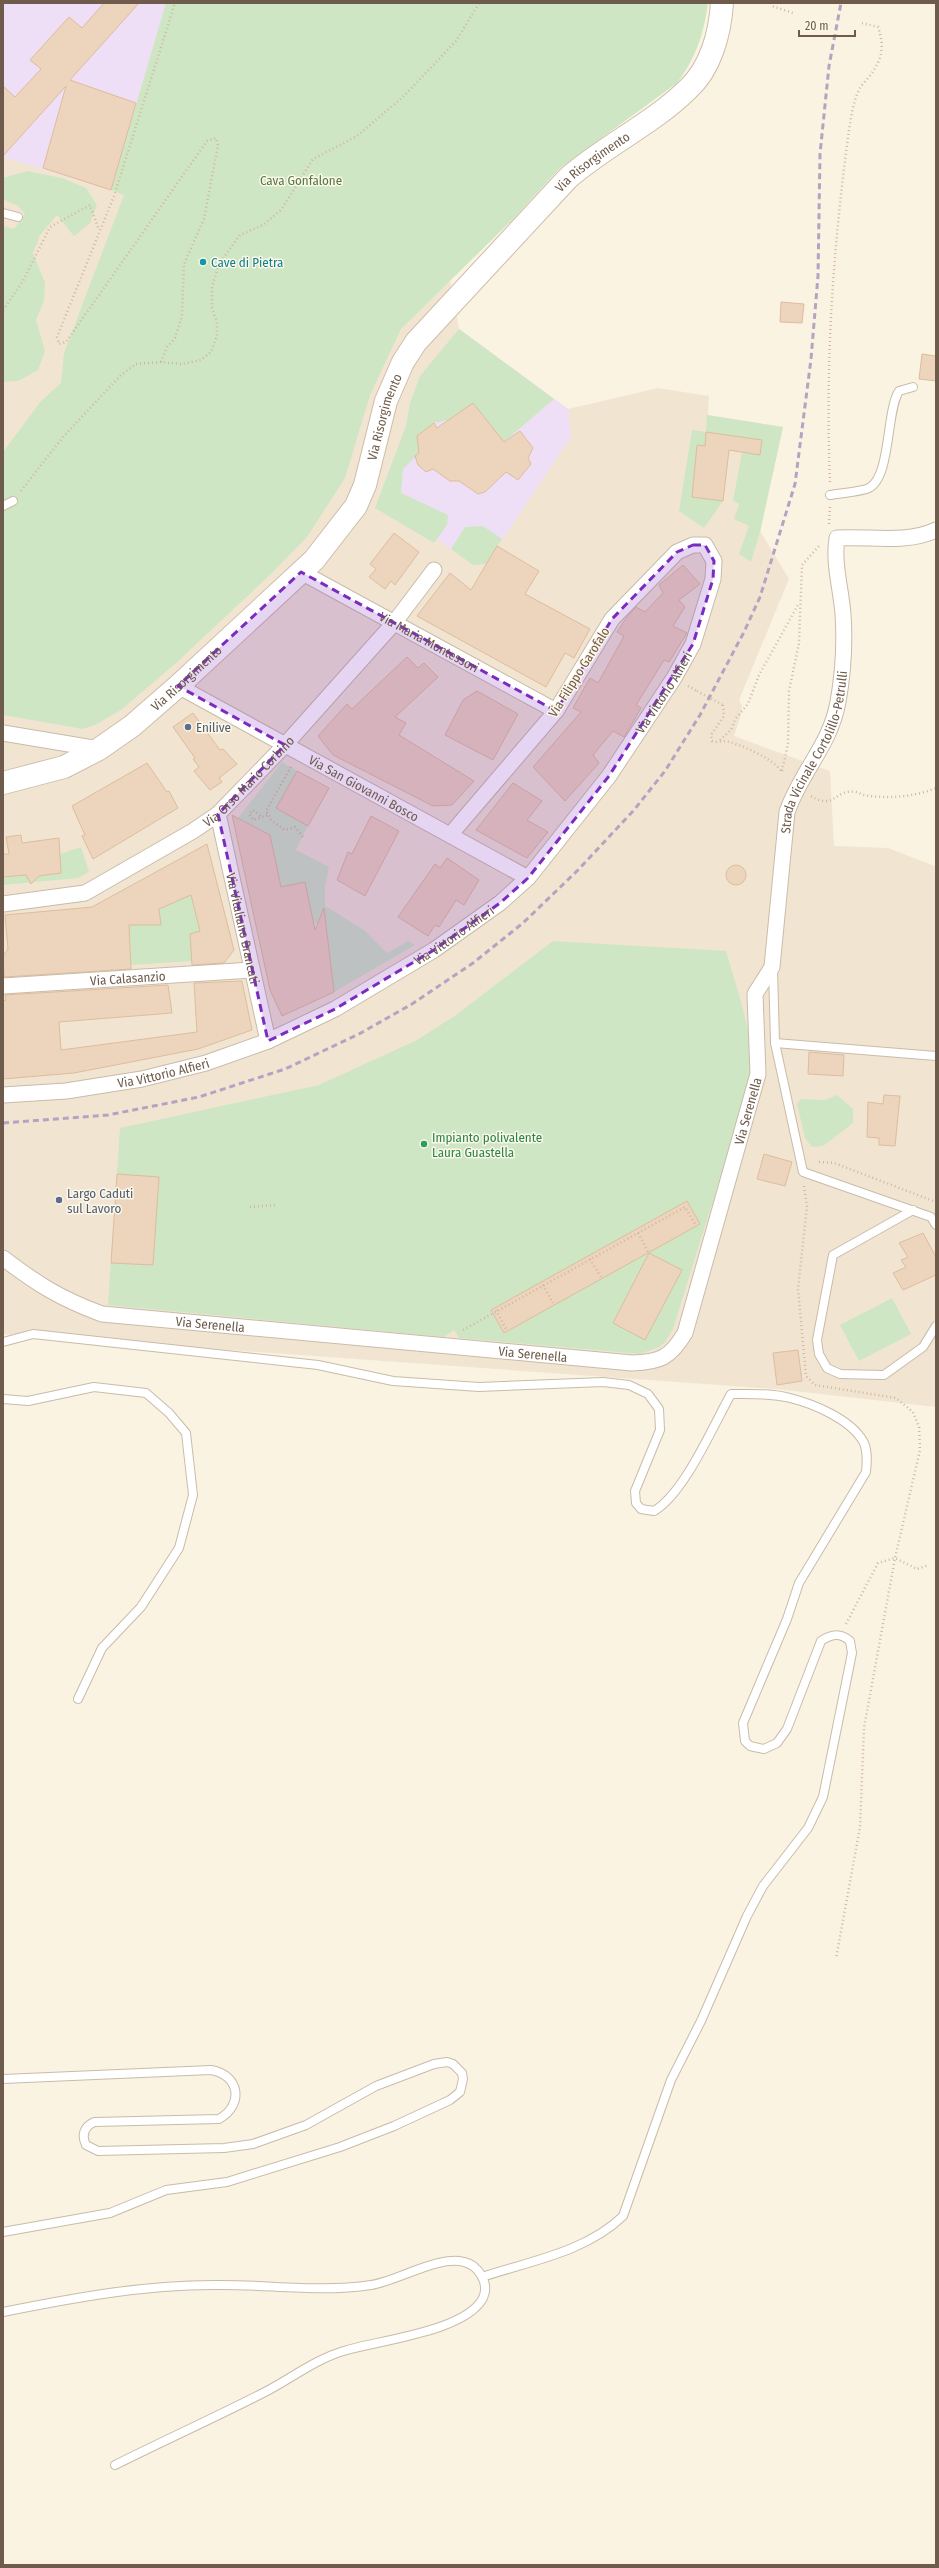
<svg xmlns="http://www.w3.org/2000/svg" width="939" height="2568" viewBox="0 0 939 2568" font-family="'Fira Sans Condensed',sans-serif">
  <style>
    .residential { fill: #f1e5d2 }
    .education { fill: #efdff6 }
    .green { fill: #cee6c3 }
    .building { fill: #edd4bc; stroke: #debc9e }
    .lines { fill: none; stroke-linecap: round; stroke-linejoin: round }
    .lane-casing { stroke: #c9bbaa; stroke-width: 10 }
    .street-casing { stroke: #c9bbaa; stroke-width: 17 }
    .secondary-casing { stroke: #cebdab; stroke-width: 24 }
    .path { stroke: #d1b7a0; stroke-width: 2.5; stroke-dasharray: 1 3; stroke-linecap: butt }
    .lane { stroke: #fff; stroke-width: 8 }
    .street { stroke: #fff; stroke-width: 15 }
    .secondary { stroke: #fff; stroke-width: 22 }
    .rail { stroke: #b6a3c1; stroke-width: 3; stroke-dasharray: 6 4; stroke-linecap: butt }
    .path-bridge { stroke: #d1b7a0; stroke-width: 2.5; stroke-dasharray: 1 3; stroke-linecap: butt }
    .marked { fill: #7b2cbf; fill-opacity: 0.2; stroke: #7b2cbf; stroke-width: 3; stroke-dasharray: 8 5; stroke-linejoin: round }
    .culture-dot { fill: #0f9aa8; stroke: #fdf7e8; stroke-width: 1.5 }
    .service-dot { fill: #5c6f8a; stroke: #fdf7e8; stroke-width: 1.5 }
    .leisure-dot { fill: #2e9e5b; stroke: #fdf7e8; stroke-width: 1.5 }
    .labels { text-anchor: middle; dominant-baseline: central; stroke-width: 3; stroke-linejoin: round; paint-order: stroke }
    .street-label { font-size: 13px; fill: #6f5b4b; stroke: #fdf7e8 }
    .park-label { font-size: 13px; fill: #527a47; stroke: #fdf7e8 }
    .culture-label { font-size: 13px; fill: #0d838f; stroke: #fdf7e8; text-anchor: start }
    .service-label { font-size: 13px; fill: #4e5e75; stroke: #fdf7e8; text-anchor: start }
    .leisure-label { font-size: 13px; fill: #27864d; stroke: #fdf7e8; text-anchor: start }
  </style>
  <rect width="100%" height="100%" fill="#faf3e2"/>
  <path class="residential" d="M3,3H401L459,329L568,409L658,388L709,396L708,415L783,427L760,531L789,579L739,700L742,706L741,715L734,736L830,771L834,846L888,848L935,866L936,869V1407L776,1389L3,1334Z"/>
  <g class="education">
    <path d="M3,3H166L111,190L3,157Z"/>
    <path d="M459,329L568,409L571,437L486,564L473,565L437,539L434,543L375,508L406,426L410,403L420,376Z"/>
  </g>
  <g class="green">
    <path d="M166,3H708C704,33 696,58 677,83L559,169L514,218L401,329L370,395L345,478L307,537L274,571L176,663L121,710L97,724L83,729L3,715V452L41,401L61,383L64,353L124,195L111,190Z"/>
    <path d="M27,171L62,178L86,188L97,205L90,223L74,236L57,215L40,235L33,253L45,283L44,300L36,320L45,351L38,370L18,381L3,382V226L14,229L25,214L18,206L3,199V178Z"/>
    <path d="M459,329L554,399L504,442L473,403L448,420L434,423L417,436L419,453L403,469L401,493L448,515L447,525L434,543L375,508L406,426L410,403L420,376Z"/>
    <path d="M707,415L783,427L760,532L751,562L739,554L749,526L734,519L739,504L733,501L742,452L760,455L697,446L692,497L723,501L704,528L679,511L692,430L706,432Z"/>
    <path d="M483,526L502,539L486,564L473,565L451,549L465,527Z"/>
    <path d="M282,762L297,771L277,808L308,826L296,850L329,867L325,886V906L364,930L387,953L408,941L415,945L334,992L326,922L292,927L305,882L281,887L270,835L238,818Z"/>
    <path d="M81,847L89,872L78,878L3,885V877L26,875L34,881L39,876L61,873L60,854Z"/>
    <path d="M191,892L200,931L190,934L192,961L131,965L130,937L95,939L94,929L129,925H160L159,909Z"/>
    <path d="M553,941L726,951C738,994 757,1039 749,1085L673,1329L665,1342L659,1347L640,1354L459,1338L454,1330L444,1337L108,1305L120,1128L319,1085L417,1040L456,1015Z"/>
    <path d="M837,1095L853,1109V1123L823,1146L812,1147L805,1138L797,1104L801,1099L825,1100Z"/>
    <path d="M892,1298L911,1334L859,1361L840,1325Z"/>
  </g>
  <g class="building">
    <path d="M104,3H139L70,80L136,103L111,190L43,168L66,86L3,156V86L15,97L41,69L30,60L69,17L82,28Z"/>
    <path d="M781,302L804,304L802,323L780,322Z"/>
    <path d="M922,354L936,356V381L919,379Z"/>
    <path d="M473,403L504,442L520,431L533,448L528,458L531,464L518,480L506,472L485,492L478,494L459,481H450L433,469L426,472L418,465L415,456L419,453L417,436L434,423L437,428Z"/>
    <path d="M706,432L762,440L760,455L729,450L723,501L692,497L697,445L705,446Z"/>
    <path d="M394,533L419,552L395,585L391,581L385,589L369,577L376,569L370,564Z"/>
    <path d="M497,546L539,571L525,594L590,629L574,658L565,653L546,687L417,616L450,573L471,590Z"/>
    <path d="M683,565L700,584L679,600L685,607L673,626L687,633L669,662L664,660L636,705L641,708L624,737L613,731L593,755L599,763L565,801L533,767L581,712L573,708L590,678L598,683L624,636L617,632L627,617L636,607L645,612L663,593L659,585Z"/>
    <path d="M407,657L418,668L424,663L438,677L395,717L406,723L399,735L474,781L452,805L433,806L333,755L318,736L347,704L352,709Z"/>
    <path d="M477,691L518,714L493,760L445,735L463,700Z"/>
    <path d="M193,713L220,750L223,749L237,764L219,778L222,782L210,790L194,771L199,767L193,759L195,758L173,727Z"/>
    <path d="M147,763L167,792L169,791L178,808L93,859L82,836L85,835L72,806Z"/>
    <path d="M297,771L329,788L308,826L276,808Z"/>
    <path d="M513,783L542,801L527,820L548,832L527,858L476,830Z"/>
    <path d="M232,815L270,835L281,887L305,882L315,930L324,908L334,992L282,1016L270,990Z"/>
    <path d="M371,816L399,831L365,896L337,880L348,852L352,854Z"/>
    <path d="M21,835L22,843L59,838L61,873L39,876L31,884L26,875L3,877V854H9L6,837Z"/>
    <path d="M207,844L234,950L224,963L192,965L190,934L200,931L191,895L159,909L161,925H129L131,969L4,977L3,956L8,949L5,915L92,907Z"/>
    <path d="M447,858L479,880L464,905L456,900L439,927L435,925L428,936L398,917L435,864L440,868Z"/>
    <circle cx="736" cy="875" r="10"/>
    <path d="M242,981L252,1030L198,1049L74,1073L3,1079V1001L6,1000L5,995L168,985L172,1013L59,1022L61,1050L197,1032L194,983Z"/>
    <path d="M809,1052L844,1055L843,1076L808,1074Z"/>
    <path d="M884,1095L900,1096L895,1146L879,1145V1138L867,1137L868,1102L883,1104Z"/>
    <path d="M764,1154L792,1162L785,1186L757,1179Z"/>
    <path d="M117,1174L159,1177L153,1265L111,1263Z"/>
    <path d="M687,1201L700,1224L504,1333L491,1310Z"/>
    <path d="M923,1233L936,1257V1275L903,1290L893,1273L906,1267L901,1260L908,1257L899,1243Z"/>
    <path d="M649,1253L682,1270L645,1340L613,1323Z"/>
    <path d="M798,1350L802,1381L777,1385L773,1353Z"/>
  </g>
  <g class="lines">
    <g class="lane-casing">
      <g id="lane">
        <path d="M3,213L18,217"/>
        <path d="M830,495C840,493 861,492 869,488C891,477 886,411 899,391L913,387"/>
        <path d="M3,506L13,501"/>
        <path d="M773,969L775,1043L803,1172L931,1217L936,1225"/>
        <path d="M775,1043L936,1056"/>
        <path d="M913,1210L833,1255L817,1340L819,1354L827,1368L840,1374L884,1375L923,1347L936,1326"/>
        <path d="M3,1342L33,1334L318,1365L393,1381L479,1387L603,1382L629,1385L648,1394L659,1409L660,1430L635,1491L636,1503L641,1509L654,1511C684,1494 713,1426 731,1394C750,1394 771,1393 790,1398C814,1404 850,1419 863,1441C868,1450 867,1462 866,1472L799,1583L787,1619L743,1723L745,1741L750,1746L764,1749L777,1743L787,1729L821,1641C831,1634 840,1632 850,1641L852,1653L823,1797L808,1828L763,1886L747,1916L701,2021L671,2080L623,2216C586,2252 530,2261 482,2277"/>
        <path d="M3,1399L28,1401L94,1387L146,1393L169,1413L186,1433L193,1495L179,1548L141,1607L102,1648L78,1699"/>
        <path d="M3,2079L211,2070C240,2075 244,2105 219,2119L94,2122C84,2127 81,2135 86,2145L98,2151L224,2148L253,2144L306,2125L376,2086L434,2064L447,2062L453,2064L462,2073L463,2079L460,2092L450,2100L394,2126L340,2147L227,2182L166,2190L110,2213L3,2232"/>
        <path d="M3,2312C73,2298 142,2285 214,2285C266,2284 319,2293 371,2285C398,2281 438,2255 464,2262C478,2265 490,2283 483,2298C466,2331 381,2340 347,2350C317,2358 292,2378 265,2392C216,2417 165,2440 115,2465"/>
      </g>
    </g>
    <g class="street-casing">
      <g id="street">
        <path id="s1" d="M301,572L556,711"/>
        <path id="s2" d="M178,686L528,878"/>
        <path d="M3,733L99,749"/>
        <path id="s3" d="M218,814L268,1041"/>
        <path id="s4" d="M3,904L85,893L193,831L218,814L285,745L394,623L434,570"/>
        <path id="s5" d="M3,986L252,970"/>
        <path id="s6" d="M3,1095L66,1091L142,1079L206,1063L268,1041L335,1009L434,950L500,903L528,878L609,776L674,678L693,644L713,579L714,561L705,545H693L677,552L612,619L556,711L450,835"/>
        <path id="s7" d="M3,1258C37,1284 61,1299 102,1314L632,1363C660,1362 670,1358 685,1333L758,1074L755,994L772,967L787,812C801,771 830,746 838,702C843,674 845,643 843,614C841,588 833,564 837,538C869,536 906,544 936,530"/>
      </g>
    </g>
    <g class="secondary-casing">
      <g id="secondary">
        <path id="s8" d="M3,783L64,767L99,749L132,726L178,686L314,560L356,506L365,485L386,401L403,362L416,342L568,178C606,145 654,123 688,89C711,68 720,33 722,3"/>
      </g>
    </g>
    <g class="path">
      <path d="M771,3L772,6L793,13"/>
      <path d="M3,310L23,281L50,227L90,205L99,230"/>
      <path d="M161,362L167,347L175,338L182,316L184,264L204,219L218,145L216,138L207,141L66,342L59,344L57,337L114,196L175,3"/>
      <path d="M830,482C825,364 833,247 849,130C851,118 853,103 858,92C860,86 865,82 869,77C882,60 885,47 878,27L862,23"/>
      <path d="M21,491L63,437L121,375L136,364L161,362L182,364L201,360L211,352L217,336V322L212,308V287L219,264L240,235L263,225L281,210L313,159L357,136L404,96L456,41L479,3"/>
      <path d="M829,524L830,507"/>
      <path d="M688,686L697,691"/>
      <path d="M723,705L724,716L711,735L712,741C717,743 724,740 730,742C750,749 769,757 783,772"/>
      <path d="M720,740L731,730L736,718L748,704L759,675L799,603"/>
      <path d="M291,767L266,811L272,821L285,830L295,827L303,837"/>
      <path d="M782,771L788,744L789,691L799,643L802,565L819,546"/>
      <path d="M811,796C835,811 835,788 856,792C859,792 861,795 864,795C887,799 915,797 936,788"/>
      <path d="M260,816L253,810L249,814L253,820L268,815"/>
      <path d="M819,1162L834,1163L936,1202"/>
      <path d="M804,1186L807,1206L798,1289L806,1376L815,1385L896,1398L913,1412L919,1427L920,1450L895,1558L864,1728L860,1827L836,1959"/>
      <path d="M250,1207L277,1205"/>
      <path d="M638,1233L648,1252"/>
      <path d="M590,1259L601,1277"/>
      <path d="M543,1285L553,1303"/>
      <path d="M496,1310L506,1329"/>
      <path d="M463,1330L685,1207L695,1224"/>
      <path d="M846,1624L878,1563L895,1558L917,1569L929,1565"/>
    </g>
    <use href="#lane" class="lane"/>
    <use href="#street" class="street"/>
    <use href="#secondary" class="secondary"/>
    <path class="rail" d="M3,1123L108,1115L199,1097L285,1069L359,1034L412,1004L473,963L523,923L578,870L634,810L665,771L700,715L744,632L760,597L795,484L811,359L818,276L820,154L829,66L841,3"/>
    <path class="path-bridge" d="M697,691L723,705"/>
  </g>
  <path class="marked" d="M693,545H705L714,561L713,579L693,644L609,776L528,878L500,903L434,950L335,1009L268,1041L218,814L285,745L178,686L301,572L556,711L612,619L677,552Z"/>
  <circle class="culture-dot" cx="203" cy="262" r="4"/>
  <g class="service-dot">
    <circle cx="188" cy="727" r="4"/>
    <circle cx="59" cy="1200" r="4"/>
  </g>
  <circle class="leisure-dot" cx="424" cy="1144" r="4"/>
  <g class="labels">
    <g class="street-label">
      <text stroke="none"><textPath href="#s8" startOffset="886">Via Risorgimento</textPath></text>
      <text stroke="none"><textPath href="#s8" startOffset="551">Via Risorgimento</textPath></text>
      <text stroke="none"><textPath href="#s1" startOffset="146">Via Maria Montessori</textPath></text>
      <text transform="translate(579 672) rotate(-58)">Via Filippo Garofalo</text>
      <text stroke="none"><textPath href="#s8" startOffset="215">Via Risorgimento</textPath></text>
      <text stroke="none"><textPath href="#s6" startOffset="810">Via Vittorio Alfieri</textPath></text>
      <text stroke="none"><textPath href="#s7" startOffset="1314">Strada Vicinale Cortolillo-Petrulli</textPath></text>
      <text stroke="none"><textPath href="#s4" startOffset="282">Via Orso Mario Corbino</textPath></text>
      <text stroke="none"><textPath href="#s2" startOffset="212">Via San Giovanni Bosco</textPath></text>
      <text stroke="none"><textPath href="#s3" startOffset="117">Via Vitaliano Brancati</textPath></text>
      <text stroke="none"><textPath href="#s6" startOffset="486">Via Vittorio Alfieri</textPath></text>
      <text stroke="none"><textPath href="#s5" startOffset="125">Via Calasanzio</textPath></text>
      <text stroke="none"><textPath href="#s6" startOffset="162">Via Vittorio Alfieri</textPath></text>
      <text stroke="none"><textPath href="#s7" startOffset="942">Via Serenella</textPath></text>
      <text stroke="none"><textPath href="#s7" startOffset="223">Via Serenella</textPath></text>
      <text stroke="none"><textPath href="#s7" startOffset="547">Via Serenella</textPath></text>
    </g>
    <g class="park-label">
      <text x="301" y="180">Cava Gonfalone</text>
    </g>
    <g class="culture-label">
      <text x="211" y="262">Cave di Pietra</text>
    </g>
    <g class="service-label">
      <text x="196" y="727">Enilive</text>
      <text x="67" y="1193">Largo Caduti<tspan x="67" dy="15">sul Lavoro</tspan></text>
    </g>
    <g class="leisure-label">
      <text x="432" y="1137">Impianto polivalente<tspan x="432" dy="15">Laura Guastella</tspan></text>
    </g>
  </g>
  <rect width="939" height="2568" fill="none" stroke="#6f5b4b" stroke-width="8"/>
  <path d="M799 30v6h56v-6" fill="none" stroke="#6f5b4b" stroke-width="2"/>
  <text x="805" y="30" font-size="12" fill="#6f5b4b" stroke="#fdf7e8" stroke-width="3" paint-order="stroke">20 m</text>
</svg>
